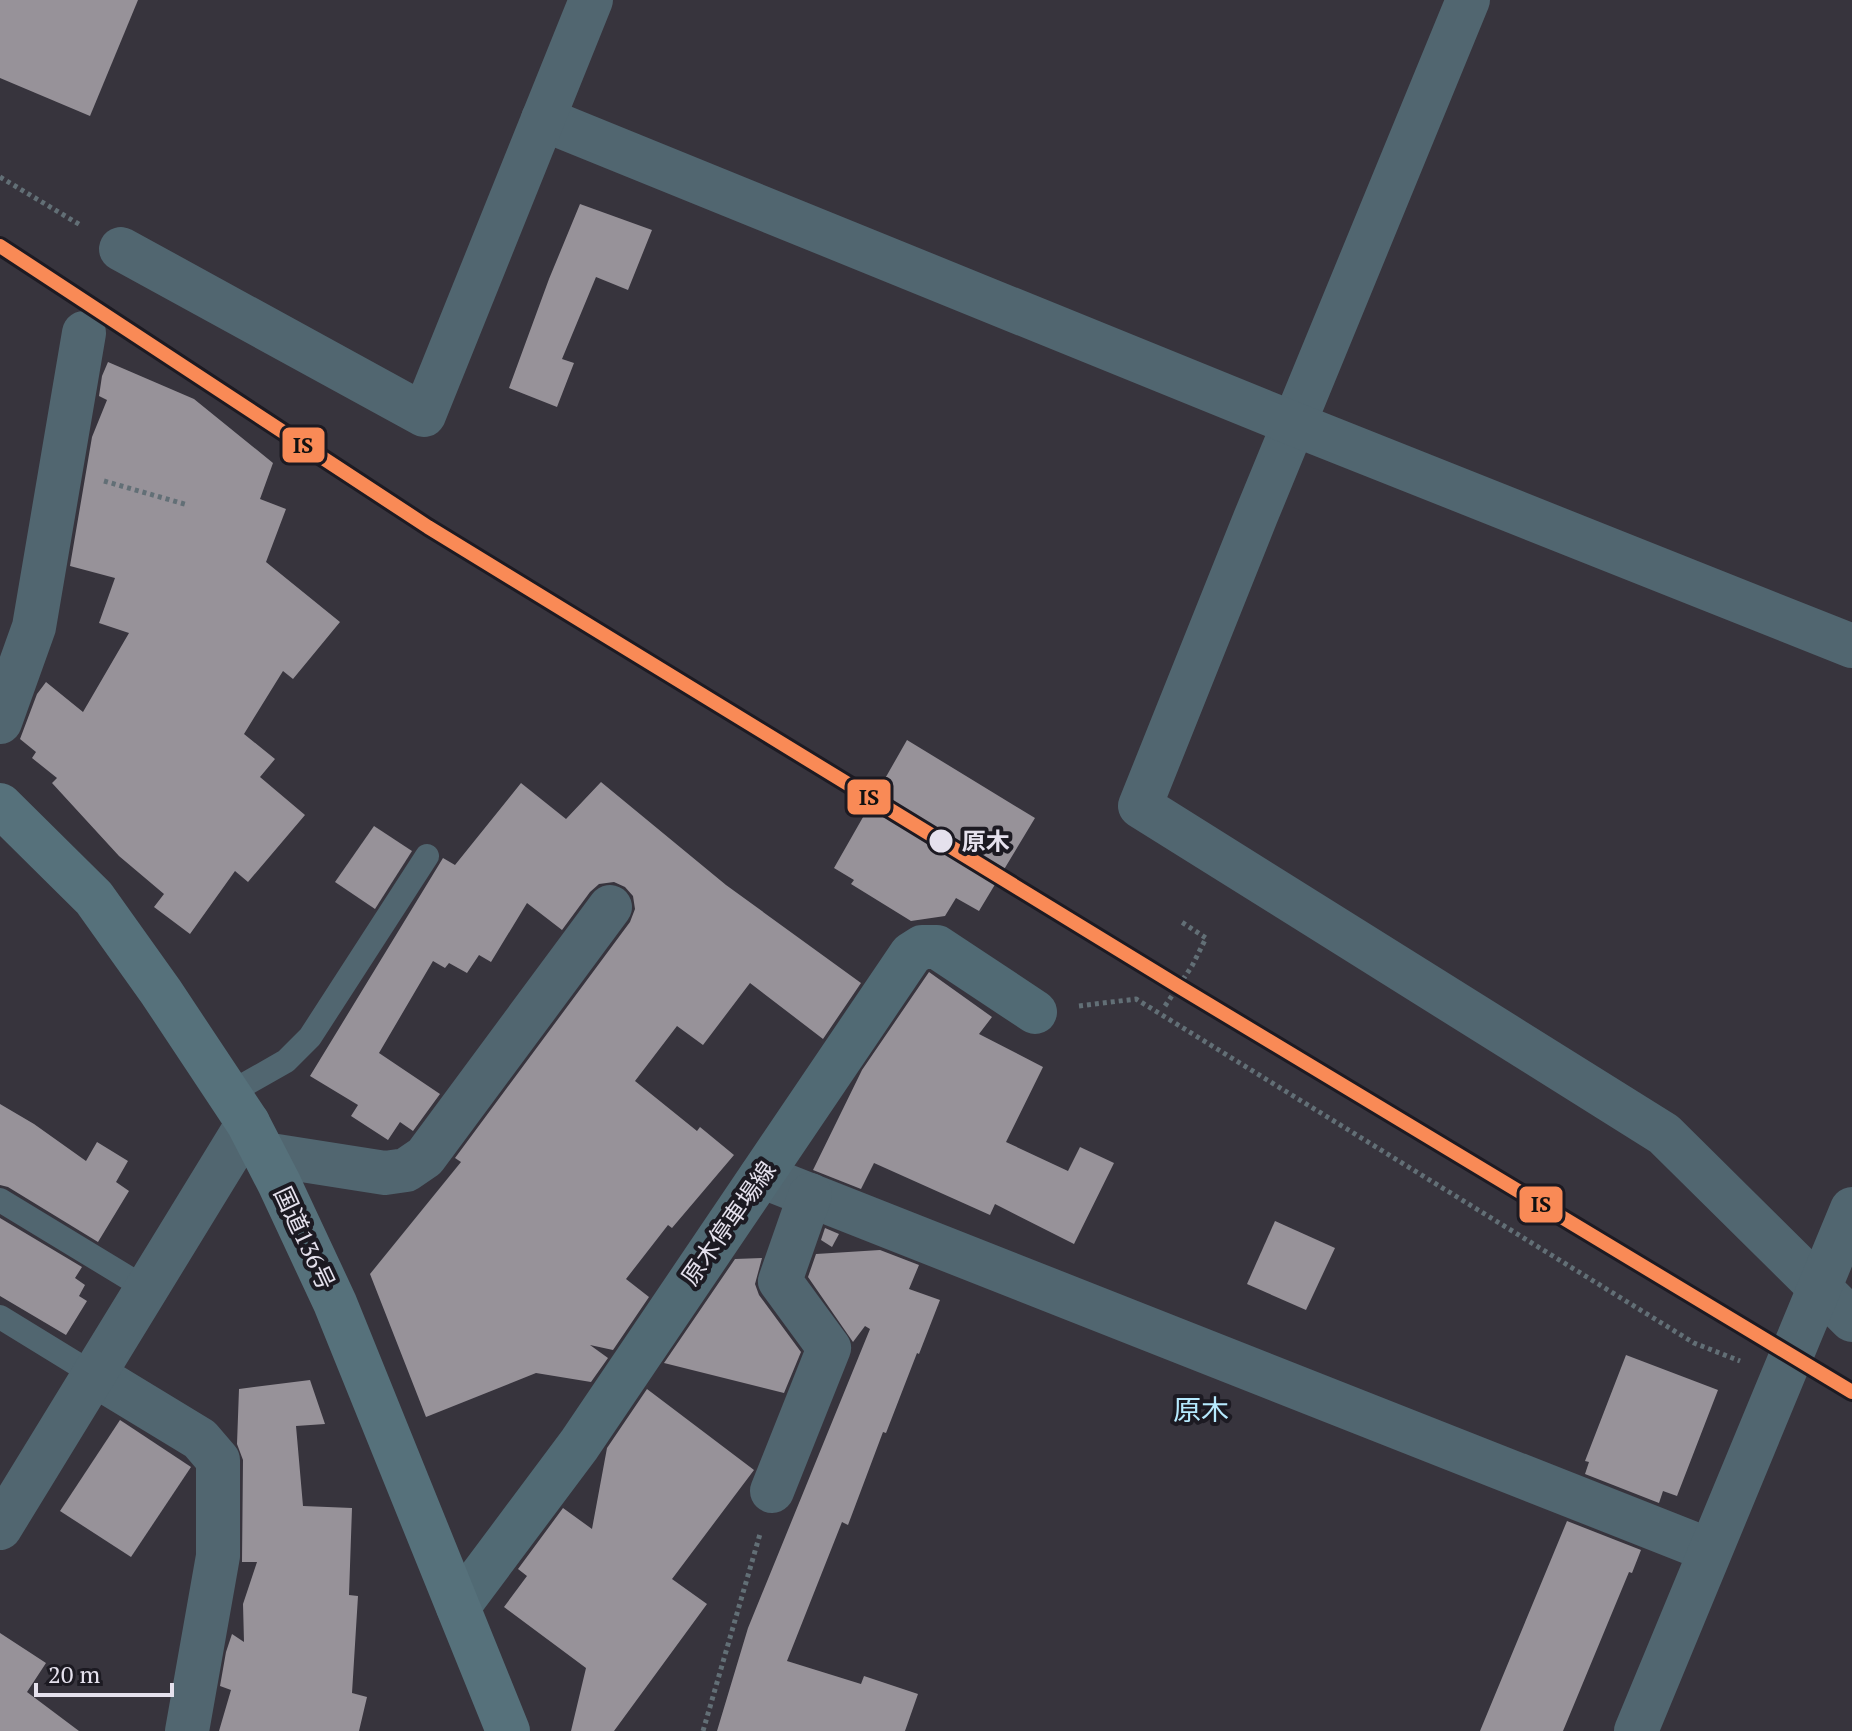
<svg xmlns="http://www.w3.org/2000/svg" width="1852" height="1731" viewBox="0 0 1852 1731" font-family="'PT Serif','Noto Sans JP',serif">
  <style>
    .building { fill: #979299 }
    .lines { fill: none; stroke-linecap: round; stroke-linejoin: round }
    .path { stroke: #626f76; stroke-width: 5; stroke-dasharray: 4 4; stroke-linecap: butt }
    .service { stroke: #516670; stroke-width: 24 }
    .minor { stroke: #516670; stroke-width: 44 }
    .secondary { stroke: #516a74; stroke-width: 44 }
    .trunk { stroke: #56717b; stroke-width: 44 }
    .rail-1-casing { stroke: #1c1a22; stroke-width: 20 }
    .rail-1 { stroke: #f98a56; stroke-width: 14 }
    .stop-dot { fill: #e5e1ed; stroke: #1c1a22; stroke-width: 3 }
    .labels { text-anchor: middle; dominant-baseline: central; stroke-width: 8; stroke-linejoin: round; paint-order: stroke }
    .stop-label { font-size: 24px; font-weight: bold; fill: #e5e1ed; stroke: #1c1a22; text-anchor: start }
    .street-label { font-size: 24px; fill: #e5e1ed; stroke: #1c1a22 }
    .quarter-label { font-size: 28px; fill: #b6eafe; stroke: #1c1a22 }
    .line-badge { stroke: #1c1a22; stroke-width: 3 }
    .pale-badge-label { font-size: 22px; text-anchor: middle; font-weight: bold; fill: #111 }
  </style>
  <rect width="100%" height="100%" fill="#37343d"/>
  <g class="building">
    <path d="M0,0H138L90,116L0,78Z"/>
    <path d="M580,204L652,230L628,290L596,277L562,359L574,363L557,407L509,388L549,279Z"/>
    <path d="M108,362L194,399L273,463L260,499L286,509L266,562L340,622L293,679L283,671L244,734L275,759L260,777L305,815L248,882L235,871L190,934L154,907L164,894L119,856L52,783L57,778L32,758L36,752L20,739L37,694L46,682L83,712L129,633L99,623L115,578L70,566L92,437L107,400L99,396L102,376Z"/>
    <path d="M907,740L1035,818L979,911L956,898L945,916L911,921L851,884L854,880L834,868Z"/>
    <path d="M601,782L726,885L861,983L823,1039L750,983L703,1045L677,1026L635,1081L697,1131L700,1127L734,1155L672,1228L668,1225L626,1279L649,1297L613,1350L590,1345L608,1358L591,1382L536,1373L426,1417L370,1274L461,1162L455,1158L630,922L635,909L633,896L625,887L614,882L599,884L590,892L562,930L527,903L491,962L479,955L467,973L449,963L445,968L433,961L379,1053L440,1094L413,1131L400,1122L388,1140L351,1116L358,1105L310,1076L443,858L455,865L521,783L566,819Z"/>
    <path d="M374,826L412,851L375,909L335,882Z"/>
    <path d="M929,972L992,1017L979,1034L1043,1067L1006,1142L1068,1171L1080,1147L1114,1163L1074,1244L995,1204L990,1215L874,1163L861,1189L813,1170L862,1070Z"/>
    <path d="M0,1104L34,1124L86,1161L97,1142L128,1161L116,1182L129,1191L98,1242L8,1187L0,1185Z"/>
    <path d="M0,1218L82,1267L75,1278L85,1285L79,1296L87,1301L66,1335L0,1296Z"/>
    <path d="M1275,1221L1335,1248L1306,1310L1247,1284Z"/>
    <path d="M825,1228L839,1234L832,1247L821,1240Z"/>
    <path d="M880,1250L919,1265L909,1289L940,1300L919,1354L917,1353L886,1433L883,1432L848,1525L842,1522L787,1661L861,1684L864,1676L918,1694L905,1731H717L748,1628L870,1329L865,1326L853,1342L808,1277L816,1254Z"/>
    <path d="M762,1258L755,1284L759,1295L801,1352L784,1393L664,1363L735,1259Z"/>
    <path d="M1626,1355L1718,1390L1677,1496L1663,1491L1659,1503L1585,1474L1589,1462L1585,1461Z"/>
    <path d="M310,1380L325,1424L296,1426L303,1506L352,1508L349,1595L358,1596L352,1693L367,1697L359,1731H219L231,1690L220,1686L226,1652L232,1634L244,1642L243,1604L257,1562H242L243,1460L237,1444L239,1389Z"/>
    <path d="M647,1389L754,1470L672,1579L707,1604L614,1731H571L586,1668L504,1607L527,1576L518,1569L563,1508L592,1529L607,1448Z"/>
    <path d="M120,1420L191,1467L131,1557L60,1511Z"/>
    <path d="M1567,1521L1641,1550L1632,1573L1629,1572L1563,1731H1480Z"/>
    <path d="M0,1633L46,1663L27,1692L79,1731H0Z"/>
  </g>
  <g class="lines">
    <g class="path">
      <path d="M0,177L82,226"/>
      <path d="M104,481L188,505"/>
      <path d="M1079,1006L1136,999L1694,1343L1740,1361"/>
      <path d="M1165,1006L1192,966L1206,938L1180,921"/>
      <path d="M703,1731L760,1534"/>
    </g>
    <g class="service">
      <path d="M228,1094L286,1061L310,1037L427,856"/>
      <path d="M0,1200L145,1288"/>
      <path d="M0,1317L93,1374"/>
    </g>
    <g class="minor">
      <path d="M1468,0L1256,516L1140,806L1664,1134L1852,1320"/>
      <path d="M543,119L1294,424L1852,646"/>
      <path d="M121,249L424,415L591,0"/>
      <path d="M0,722L34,627L84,333"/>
      <path d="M264,1154L385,1173L406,1170L425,1157L610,907"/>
      <path d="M761,1176L1709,1550"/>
      <path d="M93,1374L200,1439L218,1460V1556L187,1731"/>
      <path d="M772,1491L829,1348L780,1281L810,1195"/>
      <path d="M0,1528L248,1123"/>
      <path d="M1636,1731L1852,1209"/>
    </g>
    <path class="secondary" d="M458,1607L579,1445L911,954L922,947H937L1035,1012"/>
    <path class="trunk" d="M0,805L94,898L161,992L248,1123L279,1183L335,1303L508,1731"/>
    <g class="rail-1-casing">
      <path id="rail-1" d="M0,246L428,527L1178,986L1852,1392"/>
    </g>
    <use href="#rail-1" class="rail-1"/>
  </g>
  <circle class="stop-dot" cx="941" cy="841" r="13"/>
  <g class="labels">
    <g class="stop-label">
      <text x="962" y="841">原木</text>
    </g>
    <g class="street-label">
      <text transform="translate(728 1223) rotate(-55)">原木停車場線</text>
      <text transform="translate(305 1238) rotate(65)">国道136号</text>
    </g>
    <g class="quarter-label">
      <text x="1201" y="1409">原木</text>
    </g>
  </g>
  <g class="line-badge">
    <rect x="281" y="426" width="45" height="38" rx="8" fill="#f98a56"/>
    <rect x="846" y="778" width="46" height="38" rx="8" fill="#f98a56"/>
    <rect x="1518" y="1185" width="46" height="39" rx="8" fill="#f98a56"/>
  </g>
  <g class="pale-badge-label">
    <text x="303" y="453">IS</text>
    <text x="869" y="805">IS</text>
    <text x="1541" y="1212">IS</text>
  </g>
  <path d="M36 1683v12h136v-12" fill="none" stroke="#e5e1ed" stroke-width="4"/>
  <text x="48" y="1683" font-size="24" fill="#e5e1ed" stroke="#1c1a22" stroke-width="6" paint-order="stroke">20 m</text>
</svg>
